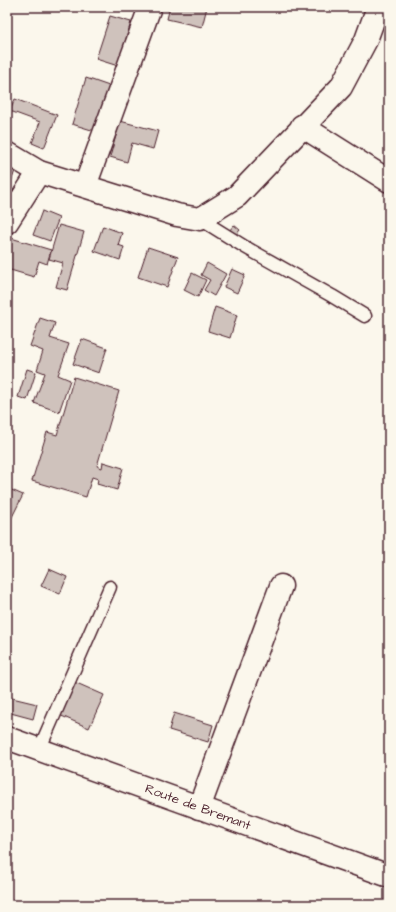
<svg xmlns="http://www.w3.org/2000/svg" width="396" height="912" viewBox="0 0 396 912" font-family="'Architects Daughter',sans-serif">
  <style>
    .building { fill: #cfc2bc; stroke: #4a1f2b }
    .lines { fill: none; stroke-linecap: round; stroke-linejoin: round }
    .service-casing { stroke: #4a1f2b; stroke-width: 15 }
    .minor-casing { stroke: #4a1f2b; stroke-width: 25 }
    .service { stroke: #fbf7ec; stroke-width: 12 }
    .minor { stroke: #fbf7ec; stroke-width: 22 }
    .labels { text-anchor: middle; dominant-baseline: central; stroke-width: 3; stroke-linejoin: round; paint-order: stroke }
    .street-label { font-size: 13px; fill: #4a1f2b; stroke: #fbf7ec }
  </style>
  <rect width="100%" height="100%" fill="#fbf7ec"/>
  <filter id="ink" filterUnits="userSpaceOnUse"><feTurbulence type="fractalNoise" baseFrequency=".025" numOctaves="2"/><feDisplacementMap in="SourceGraphic" scale="8" xChannelSelector="R" yChannelSelector="G"/><feConvolveMatrix kernelMatrix="1 2 1 2 8 2 1 2 1" color-interpolation-filters="sRGB"/></filter>
  <g filter="url(#ink)">
    <g class="building">
      <path d="M170,7H207L202,27L167,19Z"/>
      <path d="M110,16L131,22L118,66L96,59Z"/>
      <path d="M86,78L112,87L98,132L72,124Z"/>
      <path d="M15,99L57,115L44,148L32,143L40,122L10,111Z"/>
      <path d="M120,121L158,131L153,149L132,143L127,162L110,157Z"/>
      <path d="M7,165L16,168L11,182L8,181L7,184Z"/>
      <path d="M42,211L59,218L50,241L33,235Z"/>
      <path d="M59,225L84,232L67,290L56,287L63,263L49,259Z"/>
      <path d="M234,225L240,230L235,236L229,231Z"/>
      <path d="M103,226L122,233L118,245L124,247L120,260L94,251Z"/>
      <path d="M11,238L51,250L47,264L39,261L34,277L7,269V253Z"/>
      <path d="M148,247L178,257L167,287L138,277Z"/>
      <path d="M207,263L226,274L214,296L204,290L210,280L201,275Z"/>
      <path d="M232,269L245,275L237,293L224,287Z"/>
      <path d="M192,273L206,280L198,297L184,290Z"/>
      <path d="M215,307L237,315L230,338L208,331Z"/>
      <path d="M40,318L55,323L50,338L69,344L58,375L70,380L59,412L34,403L45,373L37,370L43,351L30,346Z"/>
      <path d="M82,339L107,348L99,373L73,364Z"/>
      <path d="M27,369L36,372L27,400L18,397Z"/>
      <path d="M74,377L119,391L97,466L102,468L103,462L123,468L117,490L97,484L98,479L92,477L86,497L32,481L47,432L57,435Z"/>
      <path d="M7,488L23,495L7,527Z"/>
      <path d="M49,569L67,577L60,594L41,586Z"/>
      <path d="M72,681L104,695L89,728L57,714Z"/>
      <path d="M8,697L37,704L33,719L7,712V702Z"/>
      <path d="M174,713L213,725L208,742L169,730Z"/>
    </g>
    <g class="lines">
      <g class="service-casing">
        <g id="service">
          <path d="M200,219L245,247L332,296L365,316"/>
          <path d="M39,750L110,587"/>
        </g>
      </g>
      <g class="minor-casing">
        <g id="minor">
          <path d="M302,126L389,181"/>
          <path d="M7,153L39,172L177,215L200,219L237,196L341,87L366,40L378,7"/>
          <path d="M85,186L150,7"/>
          <path d="M7,222L39,172"/>
          <path d="M7,738L389,876"/>
          <path d="M199,808L281,586"/>
        </g>
      </g>
      <use href="#service" class="service"/>
      <use href="#minor" class="minor"/>
    </g>
  </g>
  <g class="labels">
    <g class="street-label">
      <text transform="translate(198 807) rotate(20)">Route de Bremant</text>
    </g>
  </g>
  <rect width="396" height="912" fill="none" stroke="#fbf7ec" stroke-width="24"/>
  <rect x="12" y="12" width="372" height="888" fill="none" stroke="#4a1f2b" stroke-width="1.5" filter="url(#ink)"/>
</svg>
